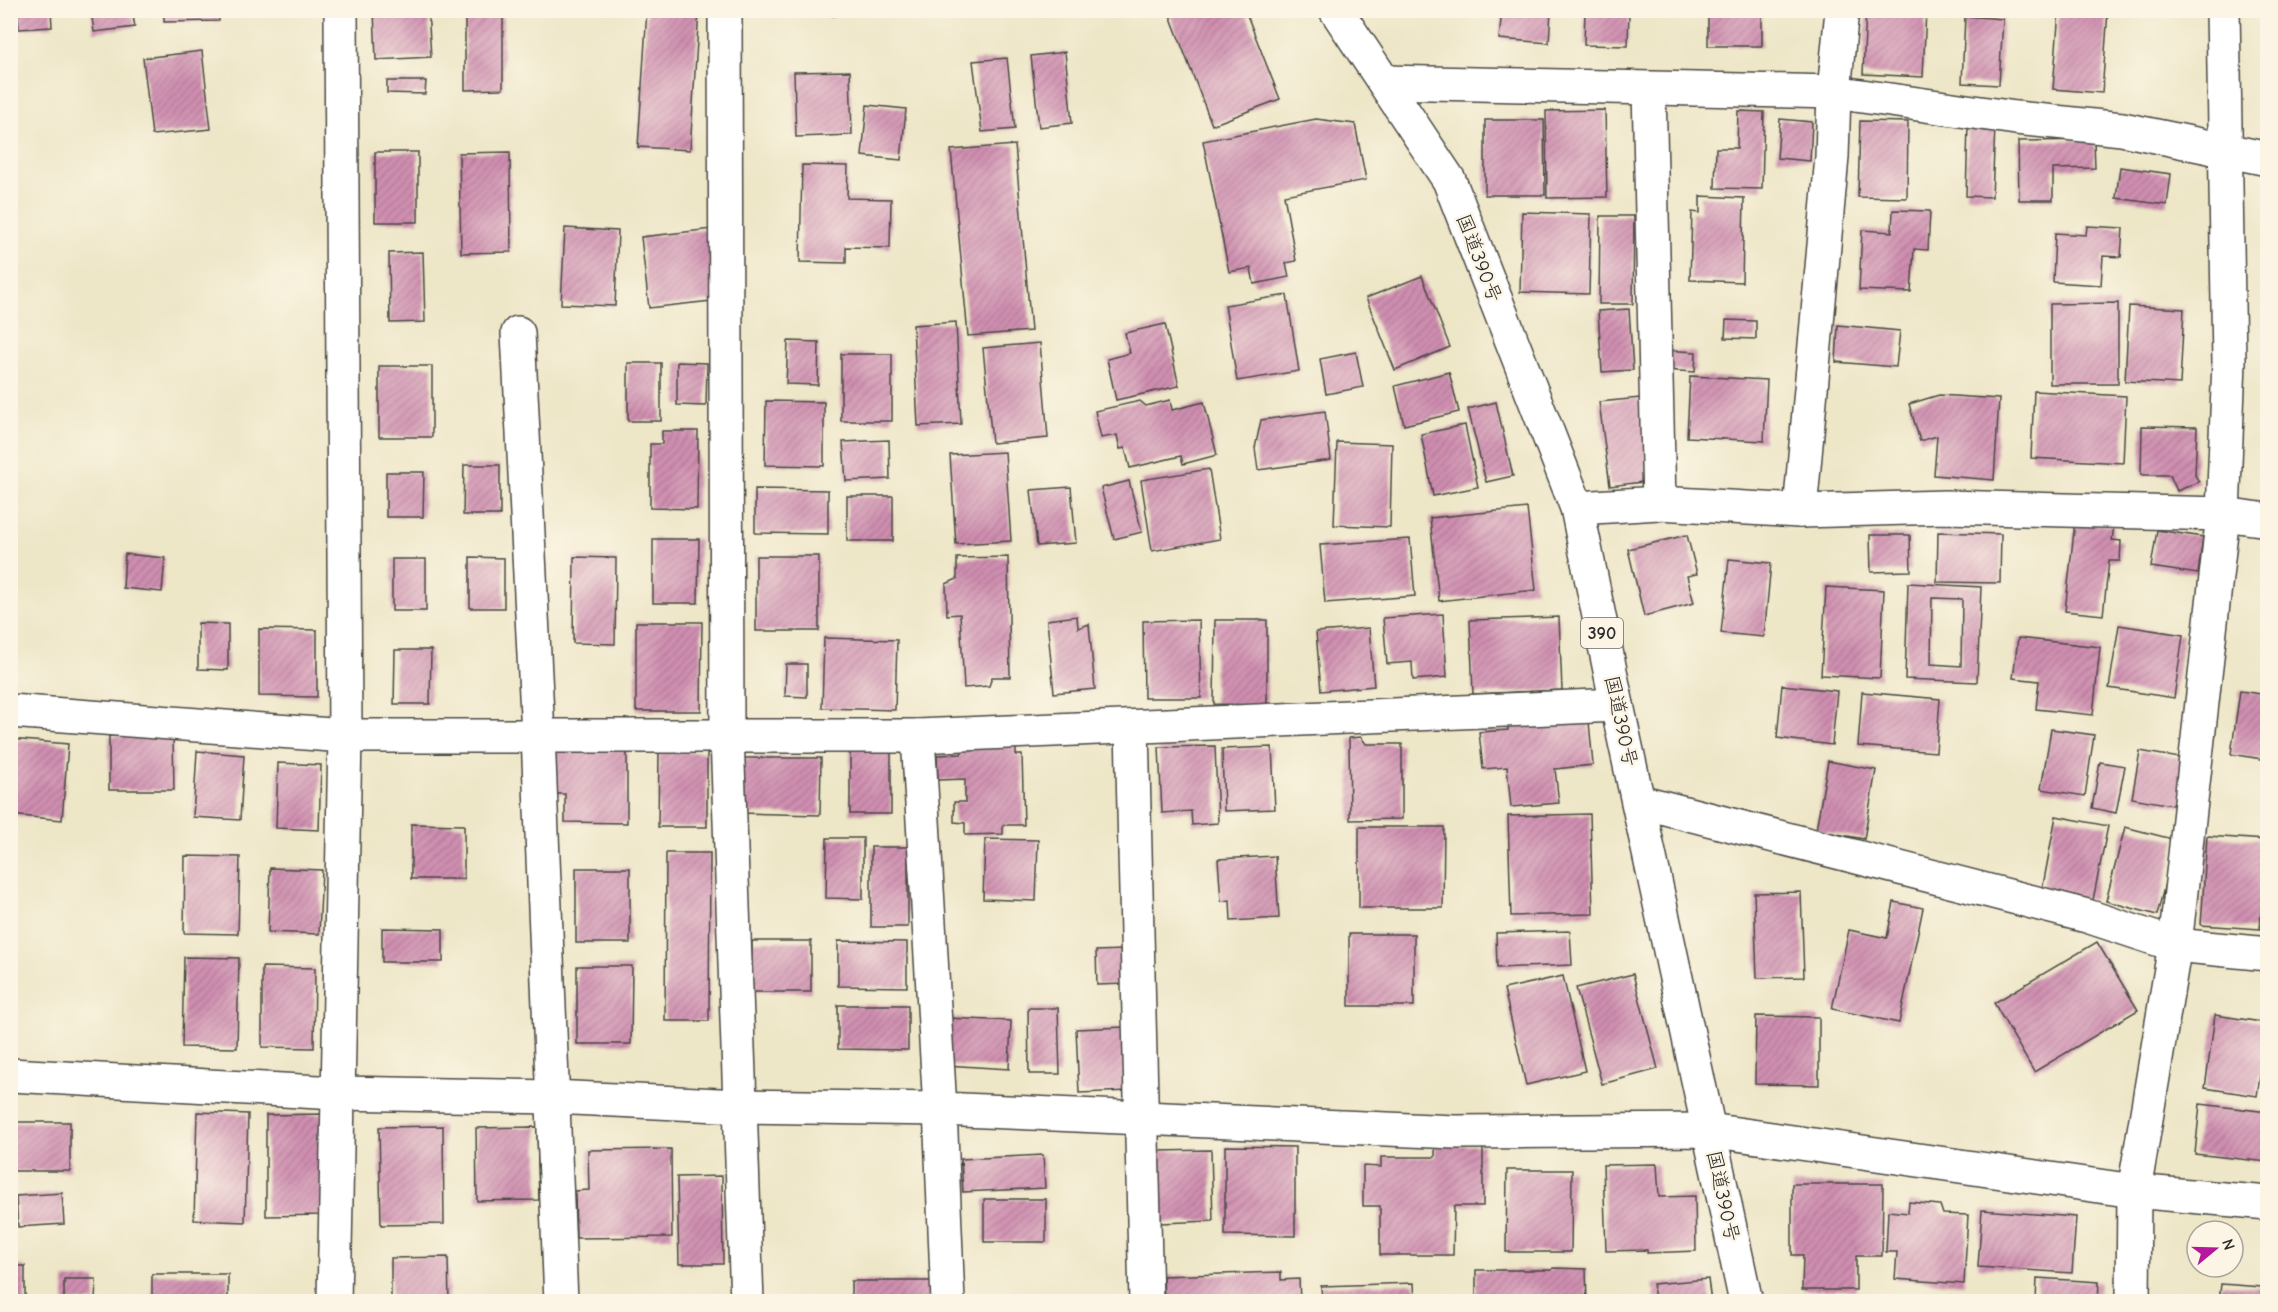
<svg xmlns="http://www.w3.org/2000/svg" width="2278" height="1312" viewBox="0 0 2278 1312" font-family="'Comic Neue','Klee One',sans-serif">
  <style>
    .building { fill: url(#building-hatch); fill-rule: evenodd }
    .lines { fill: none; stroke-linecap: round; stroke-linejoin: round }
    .minor-casing { stroke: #484742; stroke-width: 36 }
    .highway-casing { stroke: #484742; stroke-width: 36 }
    .minor { stroke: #fff; stroke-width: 33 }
    .highway { stroke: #fff; stroke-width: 33 }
    .labels { text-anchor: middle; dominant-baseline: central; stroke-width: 5; stroke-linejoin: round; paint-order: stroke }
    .shield { fill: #fcf5e5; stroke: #6a6863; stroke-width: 1.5 }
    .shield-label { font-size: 18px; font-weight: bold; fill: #2b2b2b }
    .street-label { font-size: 20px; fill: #2b2b2b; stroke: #fcf5e5 }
  </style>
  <defs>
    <pattern id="building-hatch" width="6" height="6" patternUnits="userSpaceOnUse" patternTransform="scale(1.5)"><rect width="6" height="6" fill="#d08fb1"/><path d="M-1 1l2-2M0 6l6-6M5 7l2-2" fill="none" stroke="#a97590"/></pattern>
  </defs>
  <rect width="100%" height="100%" fill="#fcf5e5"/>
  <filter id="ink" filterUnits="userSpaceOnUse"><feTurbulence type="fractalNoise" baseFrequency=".0167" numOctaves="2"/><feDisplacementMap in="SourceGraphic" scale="12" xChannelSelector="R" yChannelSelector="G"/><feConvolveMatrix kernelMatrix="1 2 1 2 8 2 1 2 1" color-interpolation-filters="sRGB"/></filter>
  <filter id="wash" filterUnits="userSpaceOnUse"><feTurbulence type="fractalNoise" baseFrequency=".008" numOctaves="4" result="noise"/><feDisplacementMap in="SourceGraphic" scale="24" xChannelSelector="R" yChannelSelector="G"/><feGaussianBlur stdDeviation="1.35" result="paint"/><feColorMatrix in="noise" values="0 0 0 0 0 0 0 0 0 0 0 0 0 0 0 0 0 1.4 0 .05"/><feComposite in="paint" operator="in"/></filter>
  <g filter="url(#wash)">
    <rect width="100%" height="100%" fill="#ede6c7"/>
    <g id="blocks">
      <g class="building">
        <path d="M17,10H51L52,27L19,29Z"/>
        <path d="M91,10H132L135,27L94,32Z"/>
        <path d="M164,10H218L219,21L164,22Z"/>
        <path d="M374,10H428L431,57L376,60Z"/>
        <path d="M465,10H503V89L465,90Z"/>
        <path d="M647,10H699L690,150L638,147Z"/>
        <path d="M806,10H835L834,16Z"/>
        <path d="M1168,10H1245L1280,99L1212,125Z"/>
        <path d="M1502,10H1551L1549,43L1499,39Z"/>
        <path d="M1585,10H1629L1628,46L1584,45Z"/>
        <rect x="1708" y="10" width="54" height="36"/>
        <path d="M1866,10H1926L1923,77L1863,74Z"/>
        <path d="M2059,10L2108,11L2102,93L2053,89Z"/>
        <path d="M1965,16L2003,19L1999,85L1962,83Z"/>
        <path d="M202,51L211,129L152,135L143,58Z"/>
        <path d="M1065,52L1072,123L1039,127L1031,56Z"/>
        <path d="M1007,58L1015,129L982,132L973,61Z"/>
        <path d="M850,71L852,135L796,137L794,72Z"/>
        <path d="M387,81H426L425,94L387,93Z"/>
        <path d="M867,105L906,109L901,160L862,156Z"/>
        <path d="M1605,110L1607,197L1547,198L1546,111Z"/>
        <path d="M1738,111L1764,112L1762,189L1715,188L1716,148H1737Z"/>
        <path d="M1316,119L1355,124L1366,180L1284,195L1296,261L1286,263L1289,277L1254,284L1251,268L1229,272L1203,141Z"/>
        <path d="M1780,119L1812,122L1810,161L1777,158Z"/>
        <path d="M1485,120H1544L1545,195H1485Z"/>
        <path d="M1860,121L1908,122L1907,198L1858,197Z"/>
        <path d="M1968,125L1995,126L1992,197L1966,196Z"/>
        <path d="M2094,140L2095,168L2053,169V200H2019L2018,141Z"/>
        <path d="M1015,145L1031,331L968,336L951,150Z"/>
        <rect x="375" y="152" width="43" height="70"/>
        <path d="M510,152L511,252L461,253L459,153Z"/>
        <path d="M802,165L848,166L847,198L891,199L890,248L846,247V263L800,262Z"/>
        <path d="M2120,167L2171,174L2167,205L2116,198Z"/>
        <path d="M1700,196L1744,198L1742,282L1690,280L1692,212L1700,213Z"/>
        <path d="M1893,210L1930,211L1928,250L1914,249L1911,292L1859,290L1862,230L1892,232Z"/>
        <path d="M1522,212L1591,214L1589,294L1520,292Z"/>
        <path d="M1600,216H1634L1633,304H1599Z"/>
        <path d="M2087,226L2123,228L2121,257L2103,256L2101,285L2053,282L2055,233L2086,235Z"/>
        <path d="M565,228L618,231L615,306L561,304Z"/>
        <path d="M712,229L720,300L649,308L641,237Z"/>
        <path d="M423,252L425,322L390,323L389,253Z"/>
        <path d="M1422,276L1450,347L1395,370L1366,298Z"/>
        <path d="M1287,295L1299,371L1237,381L1225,305Z"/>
        <path d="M2118,303V384H2050V304Z"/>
        <path d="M2129,306L2184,309L2180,384L2125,381Z"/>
        <path d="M1629,309L1633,370L1602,372L1598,311Z"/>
        <path d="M1726,320L1756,321V339L1725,338Z"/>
        <path d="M956,322L961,424L918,426L913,325Z"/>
        <path d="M1165,324L1179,386L1116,400L1107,359L1130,353L1125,333Z"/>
        <path d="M1838,325L1900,331L1896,367L1836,362Z"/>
        <path d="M788,341L819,342L818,385L786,384Z"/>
        <path d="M1040,343L1048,438L992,443L983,348Z"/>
        <path d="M1664,350L1696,352L1695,372L1663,370Z"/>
        <path d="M1356,352L1363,387L1326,394L1320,359Z"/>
        <rect x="841" y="354" width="51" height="67"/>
        <path d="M677,362L707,363L706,406L677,405Z"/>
        <rect x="628" y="363" width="33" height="58"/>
        <rect x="379" y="366" width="53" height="71"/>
        <path d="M1449,372L1459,412L1404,425L1395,386Z"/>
        <path d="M1690,376L1767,380L1764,441L1687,437Z"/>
        <path d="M2034,391L2126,396L2123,463L2031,458Z"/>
        <path d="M1939,395L1999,399L1994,480L1934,475L1937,436L1920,441L1909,404Z"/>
        <path d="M1640,398L1650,481L1610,486L1599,402Z"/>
        <path d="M1170,400L1172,410L1204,402L1217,455L1183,464L1181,456L1130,468L1125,448L1120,449L1117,435L1101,438L1095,411L1140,401L1146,406Z"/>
        <path d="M766,401L824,402V466L765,465Z"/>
        <path d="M1496,402L1513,476L1486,482L1468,409Z"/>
        <path d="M1325,411L1331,460L1258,470L1255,448L1261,420Z"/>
        <path d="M1465,425L1478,487L1433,496L1421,434Z"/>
        <path d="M2142,426L2197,427L2195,475L2199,482L2177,491L2170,475H2141Z"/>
        <path d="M662,431H698L697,509L650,508V444H662Z"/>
        <path d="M889,440L890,479L846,481L843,442Z"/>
        <path d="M1337,442L1392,444L1390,527L1334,525Z"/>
        <path d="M1005,452L1011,541L956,544L950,455Z"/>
        <path d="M464,465H500V515H463Z"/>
        <path d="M1209,469L1220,539L1152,551L1141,480Z"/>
        <path d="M386,472H424L423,517H386Z"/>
        <path d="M1129,481L1142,532L1114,539L1101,488Z"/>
        <path d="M1071,487L1076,543L1037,546L1031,490Z"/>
        <path d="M755,489L828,490V534L755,533Z"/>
        <rect x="847" y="496" width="46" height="45"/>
        <path d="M1527,508L1536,590L1439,601L1430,518Z"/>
        <path d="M2075,522L2114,526L2112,540L2121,541L2120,561H2109L2103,615L2065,611Z"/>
        <path d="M2157,530L2203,537L2198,574L2151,567Z"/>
        <path d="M1938,532L2001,534L2000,583L1937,582Z"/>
        <path d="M1687,535L1697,574L1687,576L1694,603L1644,616L1628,549Z"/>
        <path d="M1870,535H1910L1911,571L1871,572Z"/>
        <path d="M653,539H699L698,603H653Z"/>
        <path d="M1410,539L1415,596L1325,603L1320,545Z"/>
        <path d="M125,554L165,558L162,592L123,588Z"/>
        <rect x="756" y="556" width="63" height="75"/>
        <path d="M470,557L504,558V608H470Z"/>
        <path d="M574,557L616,558L615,644L573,643Z"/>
        <path d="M1008,557L1010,677H992L989,686L964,688L960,614L947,615L946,584L957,579V558Z"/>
        <rect x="392" y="559" width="34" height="52"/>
        <path d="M1729,559L1771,563L1764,637L1721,633Z"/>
        <path d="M1908,583L1981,587L1977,682L1905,679ZM1932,598L1962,599L1961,666L1931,664Z"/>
        <path d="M1826,587L1884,590L1880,678L1821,675Z"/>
        <path d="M1443,614L1447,677L1413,680L1412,662L1387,664L1383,618Z"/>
        <path d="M1077,616L1078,628L1089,624L1095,689L1054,693L1047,620Z"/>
        <path d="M1559,617L1562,690L1473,694L1470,620Z"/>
        <path d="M1199,620L1201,698H1144L1143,621Z"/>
        <path d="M1215,620H1267V705L1214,704Z"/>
        <path d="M636,622H702L701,711H636Z"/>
        <path d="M198,623L228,624V670L198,669Z"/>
        <path d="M2119,625L2183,635L2174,698L2109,688Z"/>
        <path d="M1369,628L1374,686L1321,691L1316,632Z"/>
        <path d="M259,629L317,630V697L259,696Z"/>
        <path d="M824,638L897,640L895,710L822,708Z"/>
        <path d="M2018,638L2100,647L2093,715L2036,709L2039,681L2013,678Z"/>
        <path d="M395,650H431L430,704H394Z"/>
        <path d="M786,664H807V697L785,696Z"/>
        <path d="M1782,685L1837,691L1832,745L1777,738Z"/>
        <path d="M2240,691L2268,695V760L2231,754Z"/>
        <path d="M1862,692L1940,699L1936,752L1858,746Z"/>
        <path d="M1588,711L1593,765L1555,769L1559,803L1511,807L1507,767L1483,769L1479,732L1508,730L1507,719Z"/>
        <path d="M2051,729L2094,735L2085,796L2041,789Z"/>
        <path d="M109,736H173L174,790H109Z"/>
        <path d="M1361,737L1366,744H1402V819L1350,820L1349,738Z"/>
        <path d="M10,739L68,744L62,820L10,815Z"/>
        <path d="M1016,746V755H1022L1024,825H1003V834L965,835V823L954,822V802H965V779L938,780L937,755L961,754L964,747Z"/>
        <path d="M1215,746L1218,823L1192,825L1191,811L1162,813L1159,747Z"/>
        <path d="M1272,747L1275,809L1224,811L1222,749Z"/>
        <rect x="850" y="748" width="41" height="66"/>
        <path d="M549,749L627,750V823L565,822V794H548Z"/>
        <path d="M197,751L244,755L240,820L193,817Z"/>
        <path d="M2140,751L2191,760L2183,807L2132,798Z"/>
        <path d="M659,752H707V827H658Z"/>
        <path d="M738,758H821L820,815L738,813Z"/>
        <path d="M1828,761L1876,770L1864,839L1816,830Z"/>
        <path d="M2100,762L2125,766L2116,813L2092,808Z"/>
        <path d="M278,763L321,765L319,830L276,828Z"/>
        <path d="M1590,814L1593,914L1511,916L1508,816Z"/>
        <path d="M2056,816L2108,826L2093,900L2042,891Z"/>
        <path d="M411,824L464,825V879H411Z"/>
        <path d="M1359,827H1444L1443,908H1359Z"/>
        <path d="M2125,827L2176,840L2157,915L2106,901Z"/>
        <path d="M2207,836L2266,840L2260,929L2201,925Z"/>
        <path d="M827,838H863V899L826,898Z"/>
        <path d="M985,839L1038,840L1036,901L983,899Z"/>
        <rect x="871" y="847" width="37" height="80"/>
        <path d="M666,853H710L709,1021H665Z"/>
        <path d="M185,856L240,857L238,934L184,933Z"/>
        <path d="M1275,856L1279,918L1231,921L1230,900L1221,901L1218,859Z"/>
        <path d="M270,868L322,870L319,934L268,932Z"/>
        <rect x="576" y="868" width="54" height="75"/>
        <path d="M1801,892L1804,977L1757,978L1754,893Z"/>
        <path d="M1894,902L1923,908L1899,1023L1832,1009L1849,930L1887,938Z"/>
        <path d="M382,928L443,929V962H382Z"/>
        <path d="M1570,931L1572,965L1497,968L1496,933Z"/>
        <rect x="1349" y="934" width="65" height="72"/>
        <rect x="752" y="941" width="59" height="51"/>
        <path d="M838,941L907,942V987L838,986Z"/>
        <path d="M2097,942L2138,1010L2034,1072L1994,1003Z"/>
        <path d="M1124,950L1125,984L1097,985L1096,951Z"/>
        <path d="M184,957L239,958L237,1048L182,1047Z"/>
        <path d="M577,966H632L631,1044H577Z"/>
        <path d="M262,967L315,968L314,1048L262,1047Z"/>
        <path d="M1633,974L1658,1069L1602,1084L1576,988Z"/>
        <path d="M1563,976L1585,1071L1526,1085L1504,989Z"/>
        <path d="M838,1005H908V1050L838,1049Z"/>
        <path d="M1028,1008H1058L1060,1074H1029Z"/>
        <path d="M2215,1015L2268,1023L2257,1096L2205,1088Z"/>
        <path d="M1756,1016L1819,1017V1085L1755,1084Z"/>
        <path d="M947,1018L1011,1021L1009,1069L945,1065Z"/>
        <path d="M1126,1027L1129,1091L1079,1093L1076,1029Z"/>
        <path d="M2200,1104L2268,1112V1162L2195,1154Z"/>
        <path d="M197,1112L248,1114L245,1222L194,1220Z"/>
        <path d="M322,1114L323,1215L266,1216V1115Z"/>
        <rect x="10" y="1122" width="60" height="49"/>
        <path d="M443,1126L444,1224L381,1225L379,1127Z"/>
        <path d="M537,1127L539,1200L477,1201L476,1128Z"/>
        <path d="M1435,1145H1483V1206H1454L1453,1255H1380V1206H1363V1166L1381,1167V1157H1435Z"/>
        <path d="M1225,1146L1295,1147V1236L1225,1235Z"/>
        <path d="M671,1149L672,1237L576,1238L575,1191L589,1190L588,1150Z"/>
        <path d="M1211,1150L1213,1221L1160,1223L1157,1151Z"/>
        <path d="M1043,1155L1045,1188L963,1192L961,1159Z"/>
        <path d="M1657,1164L1659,1197L1695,1196L1696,1251L1647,1253V1250L1606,1251L1603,1165Z"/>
        <path d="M1507,1170H1572L1571,1252H1506Z"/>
        <path d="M722,1176L723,1264H679L677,1177Z"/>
        <path d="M1792,1184H1883L1882,1256H1856V1290H1802L1803,1255H1792Z"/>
        <path d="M62,1193L64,1224L18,1227L16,1196Z"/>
        <rect x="984" y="1199" width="62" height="43"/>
        <path d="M1909,1202L1940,1205L1943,1214L1968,1215L1964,1284L1895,1279L1897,1252H1886L1888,1211L1908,1213Z"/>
        <path d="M1982,1210L2076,1217L2072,1273L1978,1267Z"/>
        <path d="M448,1257L449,1302H391V1258Z"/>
        <rect x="10" y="1266" width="15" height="36"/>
        <path d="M1553,1268L1586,1269L1587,1302H1476V1270H1552Z"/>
        <path d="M1281,1272V1280L1299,1279L1300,1302H1164L1163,1276Z"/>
        <rect x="152" y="1274" width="76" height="28"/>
        <path d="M2037,1278L2099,1282L2098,1302H2036Z"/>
        <path d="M64,1279H96L95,1302H64Z"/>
        <path d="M1708,1279L1711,1302H1655L1653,1284Z"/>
        <rect x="851" y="1281" width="83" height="21"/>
        <path d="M1414,1283L1415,1302H1322L1321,1286Z"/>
        <path d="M2221,1284L2262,1287L2260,1302H2219Z"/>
      </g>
    </g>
  </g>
  <g filter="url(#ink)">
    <use href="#blocks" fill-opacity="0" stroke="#484742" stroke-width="1.5"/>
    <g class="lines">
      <g class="minor-casing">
        <g id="minor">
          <path d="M725,10L727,736L747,1302"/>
          <path d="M1384,82L1834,92L2016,118L2122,129L2268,159"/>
          <path d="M1649,89L1659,503"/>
          <path d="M518,333L538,735L561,1302"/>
          <path d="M1577,508L1659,503L1800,511L1946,507L2223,514L2268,520"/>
          <path d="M1800,511L1832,157L1834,92L1842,10"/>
          <path d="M10,711L345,736H918L1617,705"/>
          <path d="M1132,727L1146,1302"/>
          <path d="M918,736L940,1109L948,1302"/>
          <path d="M1638,801L2087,916L2175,945L2268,954"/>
          <path d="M10,1075L337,1093L552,1097L740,1106L940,1109L1455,1132L1709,1130L2134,1191L2268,1203"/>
          <path d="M334,1302L345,736L341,10"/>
          <path d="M2133,1302L2134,1191L2175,945L2223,514L2229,362L2223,10"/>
        </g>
      </g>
      <g class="highway-casing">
        <path id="highway" d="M1336,10L1449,180L1577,508L1617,705L1746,1302"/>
      </g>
      <use href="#minor" class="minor"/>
      <use href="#highway" class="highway"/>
    </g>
  </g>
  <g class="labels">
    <rect class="shield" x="1581" y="618" width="42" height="30" rx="4.5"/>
    <g class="shield-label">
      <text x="1602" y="633">390</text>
    </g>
    <g class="street-label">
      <text transform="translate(1479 258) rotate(69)">国道390号</text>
      <text transform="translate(1621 721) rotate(78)">国道390号</text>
      <text transform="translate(1723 1196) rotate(78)">国道390号</text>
    </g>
  </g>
  <rect width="2278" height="1312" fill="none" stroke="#fcf5e5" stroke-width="36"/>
  <g transform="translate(2215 1249) rotate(71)"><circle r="28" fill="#fcf5e5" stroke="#a8a49b" stroke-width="1.5"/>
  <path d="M0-4.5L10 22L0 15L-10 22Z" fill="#b5179e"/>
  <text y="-9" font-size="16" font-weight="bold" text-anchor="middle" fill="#2b2b2b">N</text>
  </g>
</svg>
